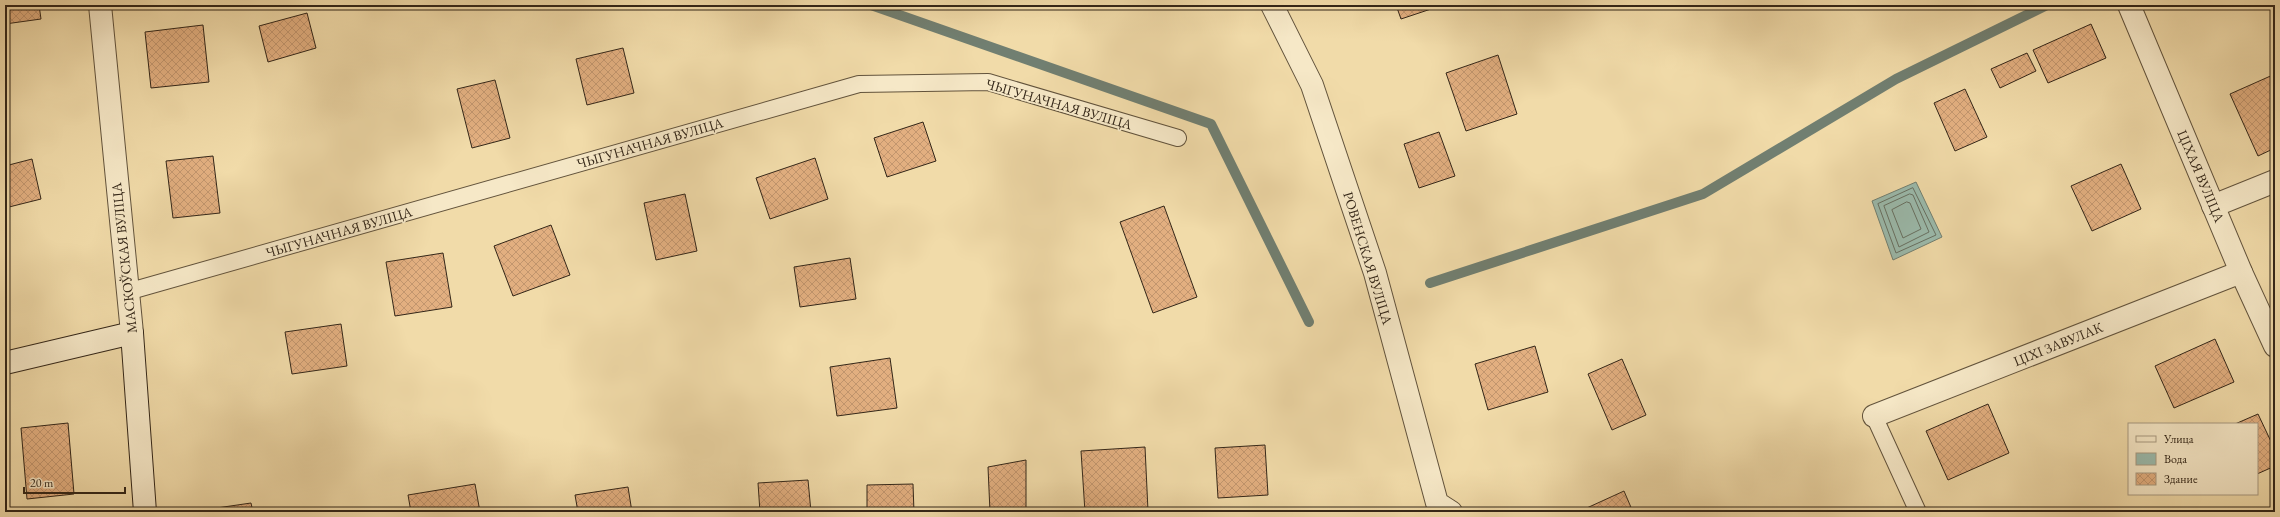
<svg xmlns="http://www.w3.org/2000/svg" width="2280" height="517" viewBox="0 0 2280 517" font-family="'EB Garamond',serif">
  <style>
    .water { fill: #9bbbad; stroke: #717f71 }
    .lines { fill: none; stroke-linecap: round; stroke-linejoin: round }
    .shore { stroke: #677062; stroke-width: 1 }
    .stream { stroke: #717f71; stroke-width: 10 }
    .building { fill: url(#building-cross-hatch); stroke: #332618 }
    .lane-casing { stroke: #62533c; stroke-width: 18 }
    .street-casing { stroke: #62533c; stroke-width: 24 }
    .secondary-casing { stroke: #332618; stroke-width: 24 }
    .lane { stroke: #f6e8c7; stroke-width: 16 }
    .street { stroke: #f6e8c7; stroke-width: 22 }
    .secondary { stroke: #f6e8c7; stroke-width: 22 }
    .labels { text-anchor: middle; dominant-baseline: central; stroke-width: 3.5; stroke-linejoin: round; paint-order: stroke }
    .street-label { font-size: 14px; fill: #332618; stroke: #f6e8c7 }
  </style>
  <defs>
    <pattern id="building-cross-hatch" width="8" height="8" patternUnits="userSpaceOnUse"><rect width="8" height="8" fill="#e2af80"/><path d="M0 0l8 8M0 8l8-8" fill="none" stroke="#c2966e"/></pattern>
  </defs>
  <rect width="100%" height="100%" fill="#f1dba9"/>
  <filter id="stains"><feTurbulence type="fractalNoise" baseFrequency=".005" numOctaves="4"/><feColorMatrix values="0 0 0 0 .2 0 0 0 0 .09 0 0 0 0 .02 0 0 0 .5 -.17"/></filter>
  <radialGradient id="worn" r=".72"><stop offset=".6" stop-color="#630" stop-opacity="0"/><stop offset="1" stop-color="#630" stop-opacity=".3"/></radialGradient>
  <path class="water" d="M1916,182L1942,237L1893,260L1872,201Z"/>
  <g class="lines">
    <g class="shore">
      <path d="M1913,188L1936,235L1896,253L1878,204Z"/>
      <path d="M1910,194L1913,195L1929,232L1899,247L1884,206Z"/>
      <path d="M1907,202L1910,203L1921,229L1903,238L1892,210Z"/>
    </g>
    <g class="stream">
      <path d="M871,5L1211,124L1309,322"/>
      <path d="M1430,283L1703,194L1896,79L2047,5"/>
    </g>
  </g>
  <g class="building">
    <path d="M5,5H39L41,19L5,24Z"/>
    <path d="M1396,5H1443L1401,19Z"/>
    <path d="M307,13L316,48L268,62L259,26Z"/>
    <path d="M2091,24L2106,58L2048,83L2033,50Z"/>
    <path d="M203,25L209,82L151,88L145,32Z"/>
    <path d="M623,48L634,93L587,105L576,59Z"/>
    <path d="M2027,53L2036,71L2000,88L1991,69Z"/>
    <path d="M1498,55L1517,114L1466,131L1446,73Z"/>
    <path d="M2275,74V148L2258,156L2230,94Z"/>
    <path d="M495,80L510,138L472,148L457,89Z"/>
    <path d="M1965,89L1987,137L1955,151L1934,103Z"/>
    <path d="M923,122L936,161L887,177L874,138Z"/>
    <path d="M1439,132L1455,176L1419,188L1404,144Z"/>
    <path d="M213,156L220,213L173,218L166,161Z"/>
    <path d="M815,158L828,199L770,219L756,178Z"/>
    <path d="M32,159L41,199L5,208V166Z"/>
    <path d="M2121,164L2141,209L2092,231L2071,186Z"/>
    <path d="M685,194L697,251L656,260L644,203Z"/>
    <path d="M1164,206L1197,297L1153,313L1120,222Z"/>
    <path d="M551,225L570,275L513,296L494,246Z"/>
    <path d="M443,253L452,307L395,316L386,262Z"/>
    <path d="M850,258L856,299L800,307L794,267Z"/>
    <path d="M341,324L347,366L292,374L285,332Z"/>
    <path d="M2215,339L2234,382L2174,408L2155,366Z"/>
    <path d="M1535,346L1548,392L1488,410L1475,364Z"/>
    <path d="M890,358L897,408L837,416L830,367Z"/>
    <path d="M1622,359L1646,415L1612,430L1588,374Z"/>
    <path d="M1988,404L2009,453L1948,480L1926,431Z"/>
    <path d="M2258,414L2275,450V466L2257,474V424H2235Z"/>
    <path d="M68,423L74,494L27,499L21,428Z"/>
    <path d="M1265,445L1268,495L1218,498L1215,448Z"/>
    <path d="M1145,447L1148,511L1085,512L1081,451Z"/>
    <path d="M1026,460V512H990L988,467Z"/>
    <path d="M808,480L811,512H760L758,483Z"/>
    <path d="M475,484L480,512H411L408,495Z"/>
    <path d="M913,484L914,512H867V485Z"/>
    <path d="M628,487L632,512H578L575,495Z"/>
    <path d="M1624,491L1633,512H1578Z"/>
    <path d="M251,503L253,512H204L203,510Z"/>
  </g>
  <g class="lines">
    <g class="lane-casing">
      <g id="lane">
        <path d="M127,292L859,84L988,82L1178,138"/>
        <path d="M1874,416L1918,512"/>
      </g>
    </g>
    <g class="street-casing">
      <g id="street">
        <path d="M100,5L132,333"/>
        <path d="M1272,5L1312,85L1375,273L1437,503L1451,512"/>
        <path d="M2129,5L2241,272L2275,346"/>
        <path d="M2213,206L2275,181"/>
        <path d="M1874,416L2241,272"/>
      </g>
    </g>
    <g class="secondary-casing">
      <path id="secondary" d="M5,363L132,333L145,512"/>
    </g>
    <use href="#lane" class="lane"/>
    <use href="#street" class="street"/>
    <use href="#secondary" class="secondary"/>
  </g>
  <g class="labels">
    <g class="street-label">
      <text transform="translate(1059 104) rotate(16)">ЧЫГУНАЧНАЯ ВУЛІЦА</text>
      <text transform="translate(650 143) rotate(-16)">ЧЫГУНАЧНАЯ ВУЛІЦА</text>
      <text transform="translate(2201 176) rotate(67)">ЦІХАЯ ВУЛІЦА</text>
      <text transform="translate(339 232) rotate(-16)">ЧЫГУНАЧНАЯ ВУЛІЦА</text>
      <text transform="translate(124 258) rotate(-96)">МАСКОЎСКАЯ ВУЛІЦА</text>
      <text transform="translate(1368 258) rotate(73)">РОВЕНСКАЯ ВУЛІЦА</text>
      <text transform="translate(2058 344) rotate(-22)">ЦІХІ ЗАВУЛАК</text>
    </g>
  </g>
  <rect width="2280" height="517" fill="none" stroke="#f1dba9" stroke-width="20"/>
  <rect x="6" y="6" width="2268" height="505" fill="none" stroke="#332618" stroke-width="2"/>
  <rect x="10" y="10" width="2260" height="497" fill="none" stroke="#332618"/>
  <rect x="2128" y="423" width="130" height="72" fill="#f6e8c7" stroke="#a89a81"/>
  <rect x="2136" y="436" width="20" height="6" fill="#f6e8c7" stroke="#a89a81"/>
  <text x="2164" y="443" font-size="12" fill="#332618">Улица</text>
  <rect x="2136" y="453" width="20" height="12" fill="#9bbbad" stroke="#a89a81"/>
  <text x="2164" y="463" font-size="12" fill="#332618">Вода</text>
  <rect x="2136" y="473" width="20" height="12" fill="url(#building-cross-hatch)" stroke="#a89a81"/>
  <text x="2164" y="483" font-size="12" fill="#332618">Здание</text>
  <path d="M24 487v6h101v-6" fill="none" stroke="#332618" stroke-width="2"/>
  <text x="30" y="487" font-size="12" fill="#332618" stroke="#f6e8c7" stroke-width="3" paint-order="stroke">20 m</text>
  <rect width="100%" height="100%" filter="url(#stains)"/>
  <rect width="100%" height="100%" fill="url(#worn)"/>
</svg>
